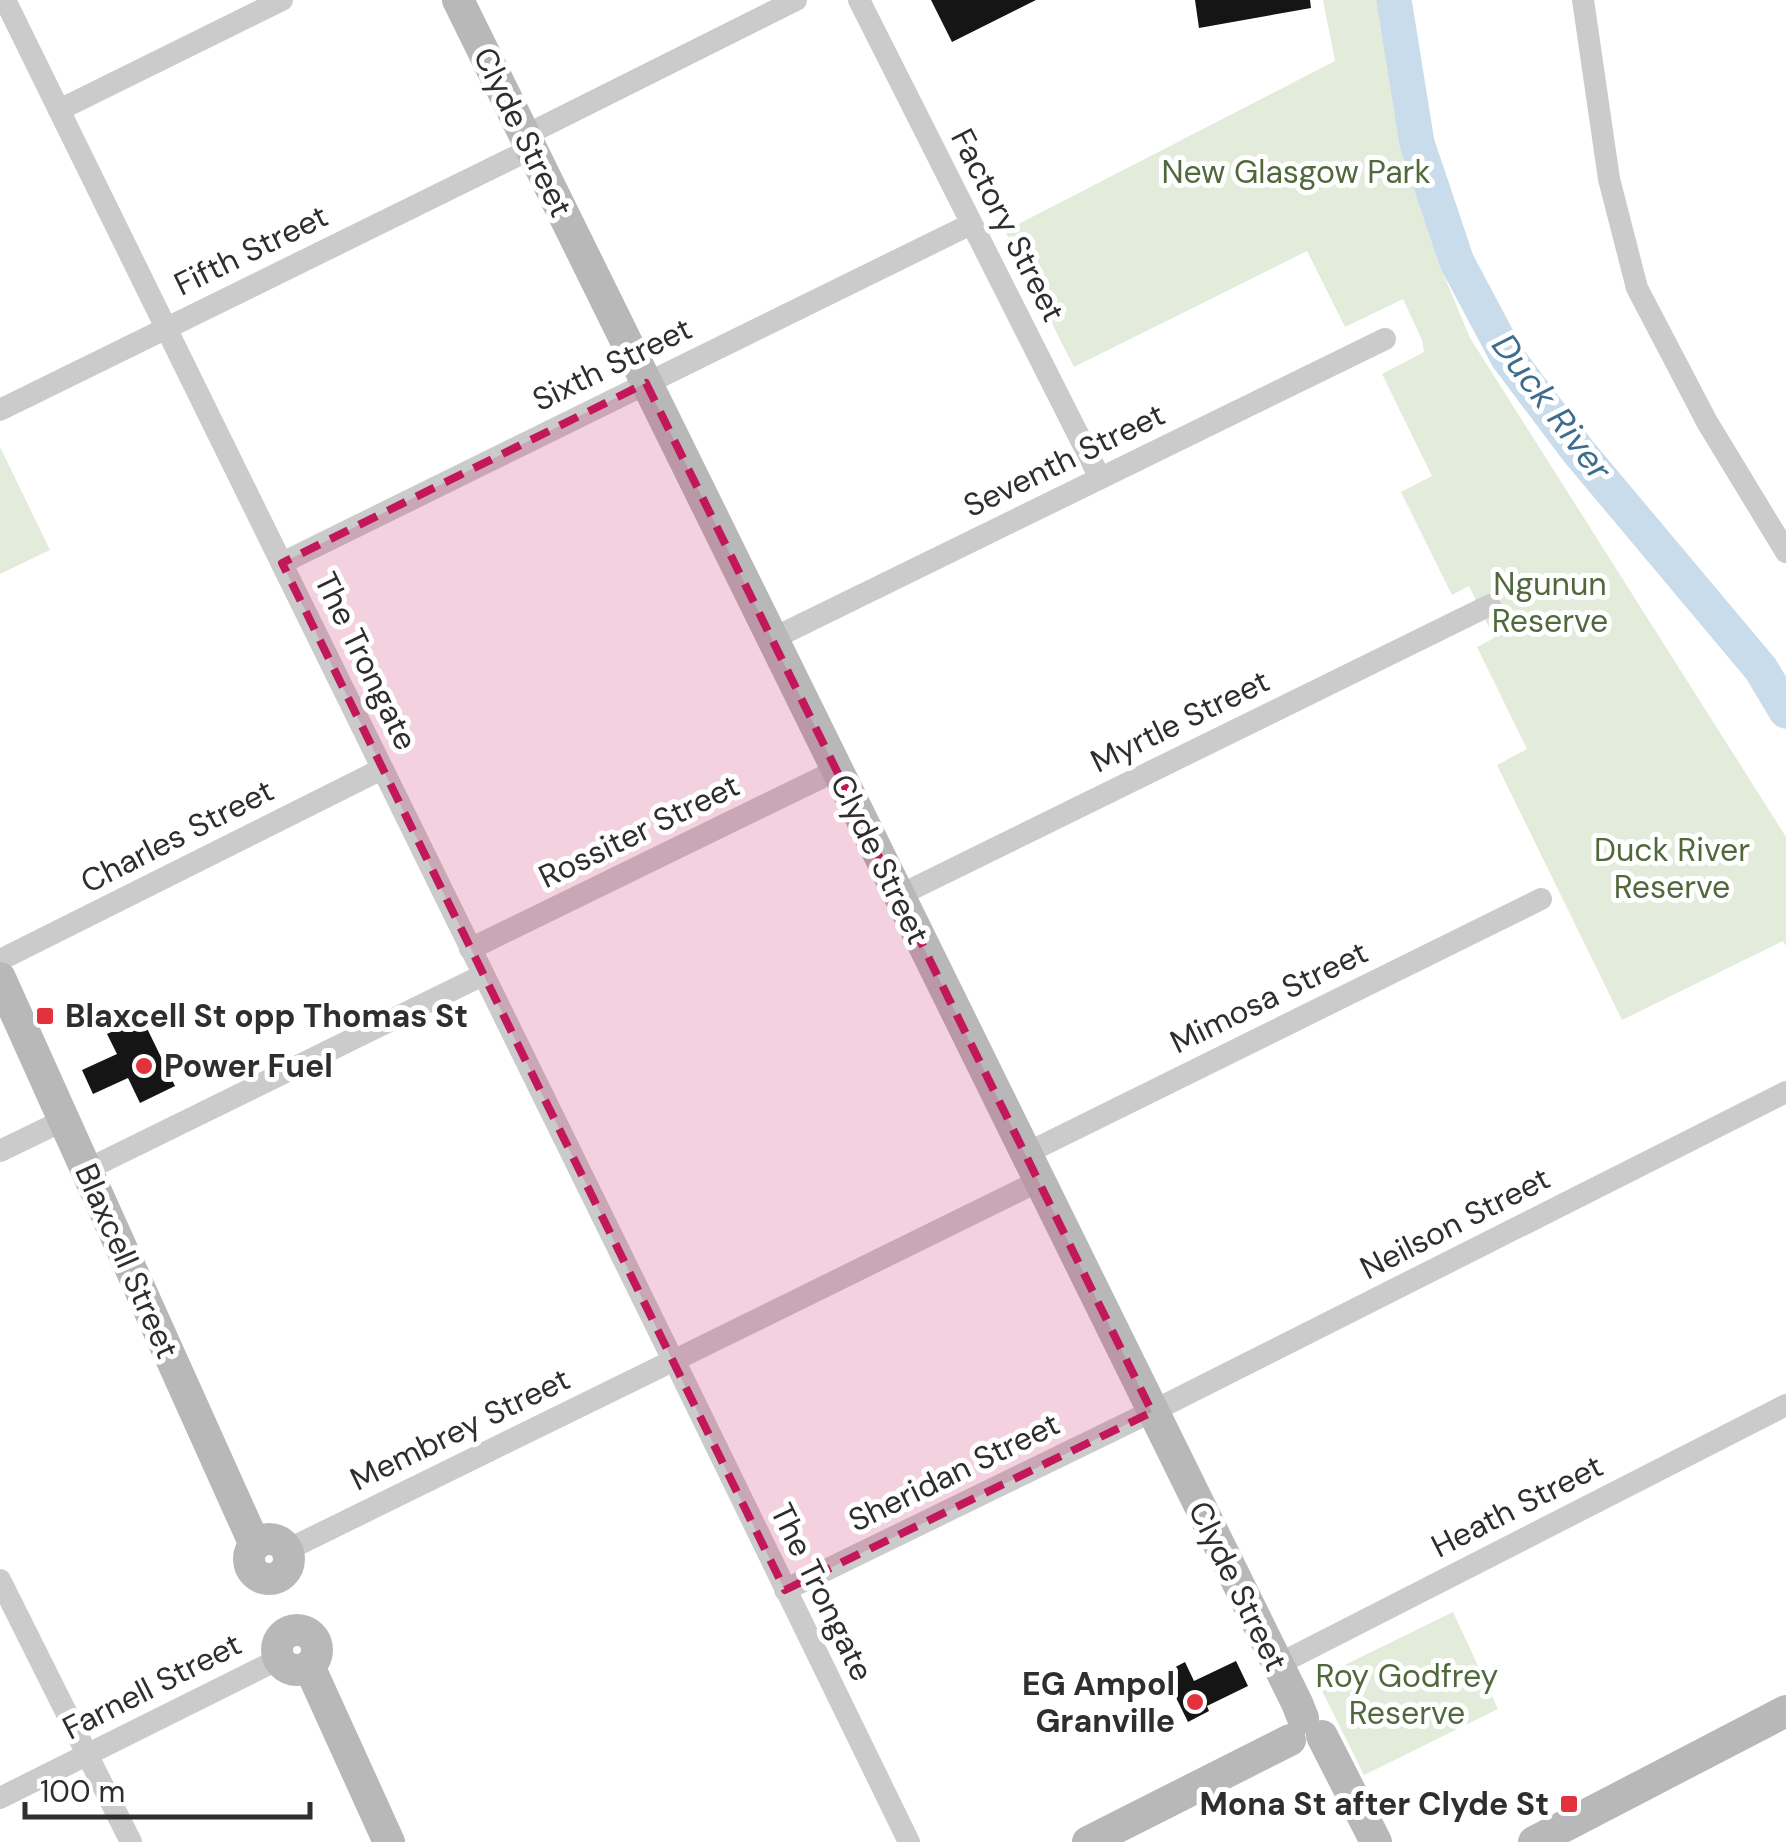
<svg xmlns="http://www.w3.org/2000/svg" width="1786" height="1842" viewBox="0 0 1786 1842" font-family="'DM Sans',sans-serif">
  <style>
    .green { fill: #e3ebdb }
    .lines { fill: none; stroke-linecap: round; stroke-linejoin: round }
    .river { stroke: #c8dceb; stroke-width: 35 }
    .building { fill: #151515 }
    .street { stroke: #cbcbcb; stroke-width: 22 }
    .secondary { stroke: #b8b8b8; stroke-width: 32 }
    .marked { fill: #c2185b; fill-opacity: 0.2; stroke: #c2185b; stroke-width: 8; stroke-dasharray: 20 12; stroke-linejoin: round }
    .poi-dot { fill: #e2323d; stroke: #fff; stroke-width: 4 }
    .labels { text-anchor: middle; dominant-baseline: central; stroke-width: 10; stroke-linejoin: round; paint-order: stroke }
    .street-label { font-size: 32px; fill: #2e2e2e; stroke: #fff }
    .park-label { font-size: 32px; fill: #50683c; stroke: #fff }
    .poi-label { font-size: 32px; font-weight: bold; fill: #2e2e2e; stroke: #fff; text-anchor: start }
    .water-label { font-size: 35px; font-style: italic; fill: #3d6d8e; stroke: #fff }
  </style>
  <rect width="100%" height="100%" fill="#fff"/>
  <g class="green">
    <path d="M1323,0H1385L1415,188L1445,278L1470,338L1786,837V946L1783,941L1622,1020L1497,765L1527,749L1477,647L1494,638L1469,586L1452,595L1401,492L1432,476L1382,374L1424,352L1422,340L1403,299L1345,327L1307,251L1074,367L1005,231L1335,61Z"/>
    <path d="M0,447L50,550L0,574Z"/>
    <path d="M1453,1612L1498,1709L1364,1775L1316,1679Z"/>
  </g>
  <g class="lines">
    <path class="river" d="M1394,0L1417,143L1457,262L1508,358L1578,451L1761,669L1786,711"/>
  </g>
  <g class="building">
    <path d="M931,0H1036L952,42Z"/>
    <path d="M1195,0H1310L1311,8L1199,28Z"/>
    <path d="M142,1018L175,1086L140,1103L128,1078L93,1094L82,1070L117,1054L107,1034Z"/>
    <path d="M1236,1661L1248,1686L1207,1706L1209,1711L1188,1722L1164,1673L1185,1662L1194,1681Z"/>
  </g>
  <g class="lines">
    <g class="street">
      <path d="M5,0L668,1350"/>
      <path d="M859,0L1100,478"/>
      <path d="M1583,0L1609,179L1637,288L1707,422L1786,552"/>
      <path d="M59,110L282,0"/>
      <path d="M524,136L796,0"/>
      <path d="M0,410L531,149"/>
      <path d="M282,563L971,224"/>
      <path d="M772,639L1385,339"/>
      <path d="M898,896L1490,605"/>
      <path d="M470,949L837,770"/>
      <path d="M0,960L382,769"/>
      <path d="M0,1151L64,1120"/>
      <path d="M1025,1154L1541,899"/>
      <path d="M86,1170L483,975"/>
      <path d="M683,1356L1039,1181"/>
      <path d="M679,1370L909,1842"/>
      <path d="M287,1550L662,1366"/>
      <path d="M0,1580L131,1842"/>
      <path d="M785,1590L1169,1403L1786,1092"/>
      <path d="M1277,1665L1786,1405"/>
      <path d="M0,1798L279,1659"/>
    </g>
    <g class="secondary">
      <path d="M458,0L1297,1703L1303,1718"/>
      <path d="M0,978L255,1545"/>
      <circle cx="269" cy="1559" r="20"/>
      <circle cx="297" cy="1650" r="20"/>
      <path d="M309,1666L389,1842"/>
      <path d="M1322,1736L1376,1842"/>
      <path d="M1088,1842L1290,1740"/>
      <path d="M1534,1842L1786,1711"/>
    </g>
  </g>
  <path class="marked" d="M646,383L1152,1412L785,1590L282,563Z"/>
  <g class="poi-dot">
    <rect x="35" y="1006" width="20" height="20" rx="5"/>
    <circle cx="144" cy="1066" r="10"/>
    <circle cx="1195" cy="1702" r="10"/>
    <rect x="1559" y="1794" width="20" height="20" rx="5"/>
  </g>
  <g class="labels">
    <g class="street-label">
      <text transform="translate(523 132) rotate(64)">Clyde Street</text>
      <text transform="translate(1008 225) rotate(63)">Factory Street</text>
      <text transform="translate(251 250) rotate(-26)">Fifth Street</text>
      <text transform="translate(612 364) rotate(-26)">Sixth Street</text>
      <text transform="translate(1064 460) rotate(-26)">Seventh Street</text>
      <text transform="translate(366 661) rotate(64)">The Trongate</text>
      <text transform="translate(1180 721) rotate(-26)">Myrtle Street</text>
      <text transform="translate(639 831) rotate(-26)">Rossiter Street</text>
      <text transform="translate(177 836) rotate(-27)">Charles Street</text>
      <text transform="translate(880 859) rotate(64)">Clyde Street</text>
      <text transform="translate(1269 997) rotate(-26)">Mimosa Street</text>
      <text transform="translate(1455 1223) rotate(-27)">Neilson Street</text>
      <text transform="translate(127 1261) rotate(66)">Blaxcell Street</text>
      <text transform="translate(460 1429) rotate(-26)">Membrey Street</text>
      <text transform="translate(954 1472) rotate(-26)">Sheridan Street</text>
      <text transform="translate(1517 1506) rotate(-27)">Heath Street</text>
      <text transform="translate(1238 1586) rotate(64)">Clyde Street</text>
      <text transform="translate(822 1592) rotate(64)">The Trongate</text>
      <text transform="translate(152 1686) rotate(-27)">Farnell Street</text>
    </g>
    <g class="park-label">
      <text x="1296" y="172">New Glasgow Park</text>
      <text x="1550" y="584">Ngunun<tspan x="1550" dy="37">Reserve</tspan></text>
      <text x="1672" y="850">Duck River<tspan x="1672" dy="37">Reserve</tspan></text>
      <text x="1407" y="1676">Roy Godfrey<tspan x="1407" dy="37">Reserve</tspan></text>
    </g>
    <g class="poi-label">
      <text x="65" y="1016">Blaxcell St opp Thomas St</text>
      <text x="164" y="1066">Power Fuel</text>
      <text x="1175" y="1684" text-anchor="end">EG Ampol<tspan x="1175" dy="37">Granville</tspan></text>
      <text x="1549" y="1804" text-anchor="end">Mona St after Clyde St</text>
    </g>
    <g class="water-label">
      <text transform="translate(1552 407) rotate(53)">Duck River</text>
    </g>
  </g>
  <path d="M25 1802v15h285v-15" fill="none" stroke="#2e2e2e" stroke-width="5"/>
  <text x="40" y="1802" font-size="30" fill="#2e2e2e" stroke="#ffffff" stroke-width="8" paint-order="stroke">100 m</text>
</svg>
